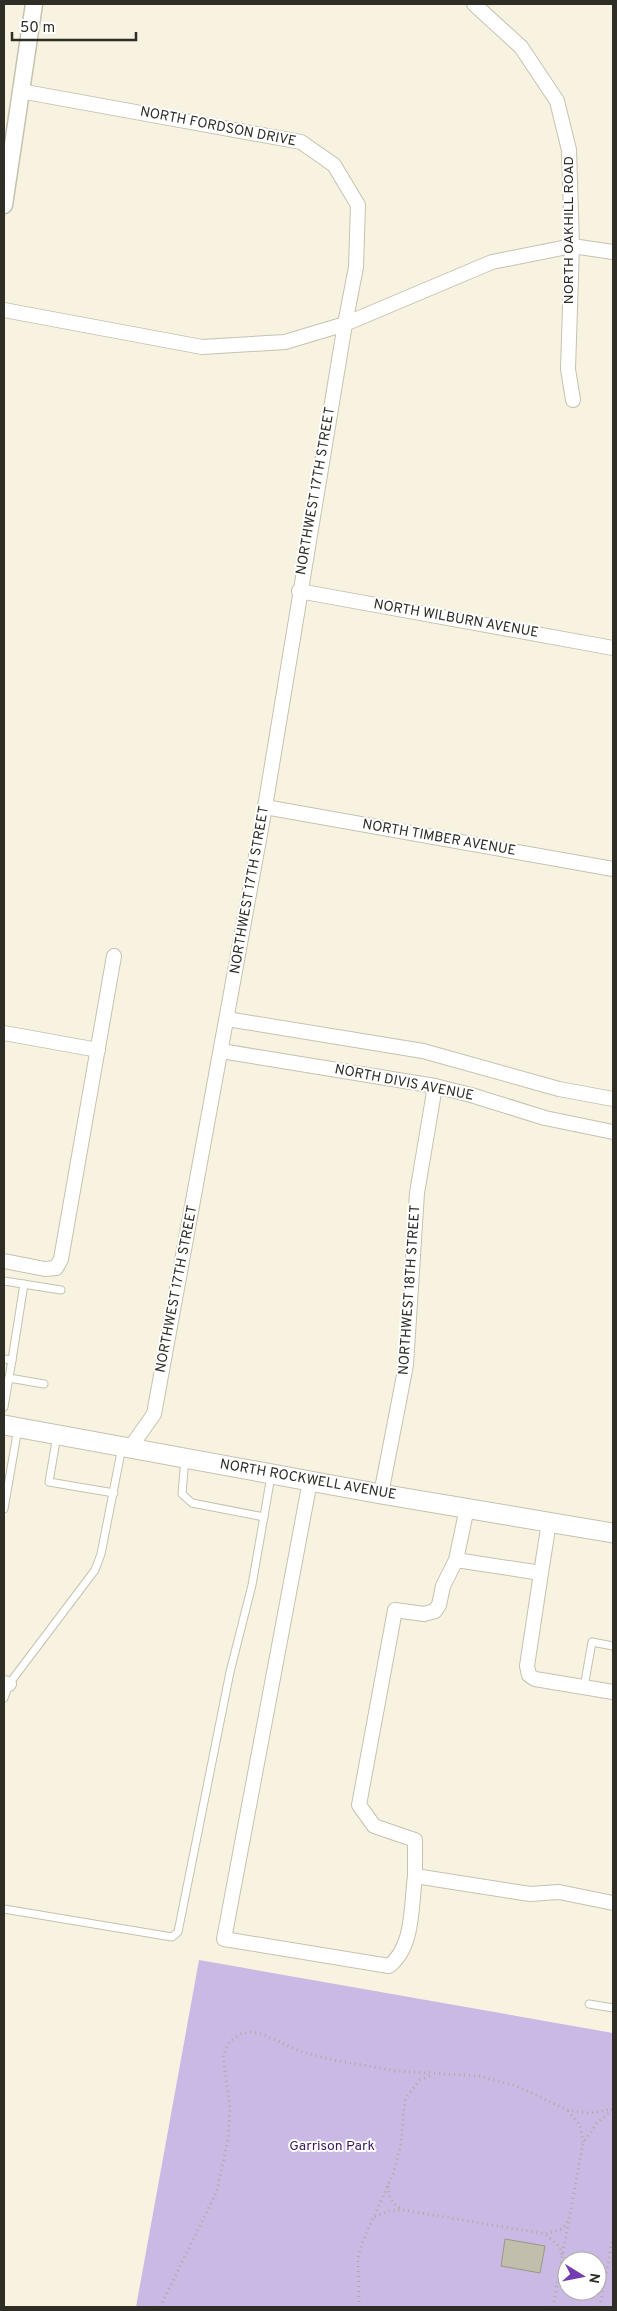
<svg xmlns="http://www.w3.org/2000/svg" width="617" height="2311" viewBox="0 0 617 2311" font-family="Overpass,sans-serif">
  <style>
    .green { fill: #c9b9e4; fill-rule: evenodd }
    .building { fill: #c2beac; stroke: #9b9785 }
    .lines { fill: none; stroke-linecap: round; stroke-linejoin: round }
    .service-casing { stroke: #c6c2b0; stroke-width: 9 }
    .minor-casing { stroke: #c6c2b0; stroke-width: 16 }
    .tertiary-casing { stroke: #c6c2b0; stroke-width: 19 }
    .secondary-casing { stroke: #c6c2b0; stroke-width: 21 }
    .path { stroke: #b0ac9d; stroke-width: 3; stroke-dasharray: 1 4; stroke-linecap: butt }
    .service { stroke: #fff; stroke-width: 7 }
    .minor { stroke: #fff; stroke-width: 14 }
    .tertiary { stroke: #fff; stroke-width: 16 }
    .secondary { stroke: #fff; stroke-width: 19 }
    .labels { text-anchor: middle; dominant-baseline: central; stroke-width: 4; stroke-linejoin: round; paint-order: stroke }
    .street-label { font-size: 14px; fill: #2f2e26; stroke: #fff }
    .park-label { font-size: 14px; fill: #3d1962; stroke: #fff }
  </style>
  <rect width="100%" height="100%" fill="#f8f3e0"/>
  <path class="green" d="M199,1960L613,2033V2307H136ZM567,2261H597V2291H567Z"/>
  <path class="building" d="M505,2239L545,2246L540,2273L501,2266Z"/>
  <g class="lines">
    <g class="service-casing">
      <g id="service">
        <path d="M4,1281L61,1290"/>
        <path d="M4,1359L12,1360L4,1407"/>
        <path d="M12,1360L24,1284"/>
        <path d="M9,1378L44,1384"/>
        <path d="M57,1435L49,1482L114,1493"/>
        <path d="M185,1458L182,1494L192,1503L264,1517"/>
        <path d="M4,1509L18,1428"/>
        <path d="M584,1687L592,1642L613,1646"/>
        <path d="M4,1698L9,1684L95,1570L101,1554L122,1447"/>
        <path d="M4,1909L172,1937L178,1932L230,1672L252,1585L271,1476"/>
        <path d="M589,2004L613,2008"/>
      </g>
    </g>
    <g class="minor-casing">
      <g id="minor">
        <path d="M474,4L521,47L557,101L569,150L572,246L568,369L573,400"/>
        <path d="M20,91L301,142L334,165L358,205L356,267L345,324L265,807L154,1414L130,1448"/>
        <path d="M4,310L202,347L285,342L345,324L492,262L572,246L613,252"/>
        <path d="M299,591L613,648"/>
        <path d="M265,807L613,869"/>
        <path d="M227,1019L423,1051L559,1089L613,1099"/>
        <path d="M4,1033L98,1050"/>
        <path d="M221,1051L435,1086L471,1095L545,1118L613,1132"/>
        <path d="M4,1261L45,1269L56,1268L61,1259L114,956"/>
        <path d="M310,1481L224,1939L389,1966C414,1947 411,1906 415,1876L530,1894L559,1892L613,1903"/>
        <path d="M381,1494L406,1365L417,1193L435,1086"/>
        <path d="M456,1560L541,1573L549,1522"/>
        <path d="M541,1573L527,1666L529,1675L535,1679L613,1692"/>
        <path d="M4,1683L9,1684"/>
        <path d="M415,1876V1840L374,1826L359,1805L395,1610L424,1614L435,1611L439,1605L443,1586L456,1560L467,1508"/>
      </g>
    </g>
    <g class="tertiary-casing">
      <path id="tertiary" d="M4,205L34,4"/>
    </g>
    <g class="secondary-casing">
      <path id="secondary" d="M4,1425L381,1494L613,1533"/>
    </g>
    <g class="path">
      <path d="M568,2111L580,2125L583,2142"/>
      <path d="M388,2186C389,2198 392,2204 403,2210L546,2234L562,2229L568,2220"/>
      <path d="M375,2217L391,2210H402"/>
      <path d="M546,2235L559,2246L562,2255"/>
      <path d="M160,2307L217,2191L228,2139L230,2109L223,2055L230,2041L241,2034L250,2032L262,2034L302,2052L333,2060L396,2071L479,2076L517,2086L567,2110L589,2113L613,2109"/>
      <path d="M359,2307L358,2258L362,2243L393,2174L401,2144L405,2099L420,2080L432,2075"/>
      <path d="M553,2307L583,2143L597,2123L612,2110"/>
      <path d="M600,2307L613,2237"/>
    </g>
    <use href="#service" class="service"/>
    <use href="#minor" class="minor"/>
    <use href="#tertiary" class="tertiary"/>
    <use href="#secondary" class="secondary"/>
  </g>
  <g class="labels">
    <g class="street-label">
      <text transform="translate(218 127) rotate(11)">NORTH FORDSON DRIVE</text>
      <text transform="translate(569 230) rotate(-90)">NORTH OAKHILL ROAD</text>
      <text transform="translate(316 491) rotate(-80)">NORTHWEST 17TH STREET</text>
      <text transform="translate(456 619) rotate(10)">NORTH WILBURN AVENUE</text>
      <text transform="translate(439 838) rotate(10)">NORTH TIMBER AVENUE</text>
      <text transform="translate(250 890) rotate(-80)">NORTHWEST 17TH STREET</text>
      <text transform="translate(404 1083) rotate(11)">NORTH DIVIS AVENUE</text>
      <text transform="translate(177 1289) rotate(-79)">NORTHWEST 17TH STREET</text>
      <text transform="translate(410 1290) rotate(-86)">NORTHWEST 18TH STREET</text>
      <text transform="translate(308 1480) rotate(10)">NORTH ROCKWELL AVENUE</text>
    </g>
    <g class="park-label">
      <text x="332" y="2146">Garrison Park</text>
    </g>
  </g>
  <rect width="617" height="2311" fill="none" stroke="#2f2e26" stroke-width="10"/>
  <g transform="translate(582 2276) rotate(100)"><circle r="24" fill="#ffffff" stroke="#acaba8"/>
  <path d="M0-4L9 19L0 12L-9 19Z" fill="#753cb2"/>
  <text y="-8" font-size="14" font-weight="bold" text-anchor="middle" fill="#2f2e26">N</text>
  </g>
  <path d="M12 32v8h124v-8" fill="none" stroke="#2f2e26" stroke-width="2.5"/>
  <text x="20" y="32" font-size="15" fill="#2f2e26" stroke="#ffffff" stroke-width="4" paint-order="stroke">50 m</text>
</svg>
